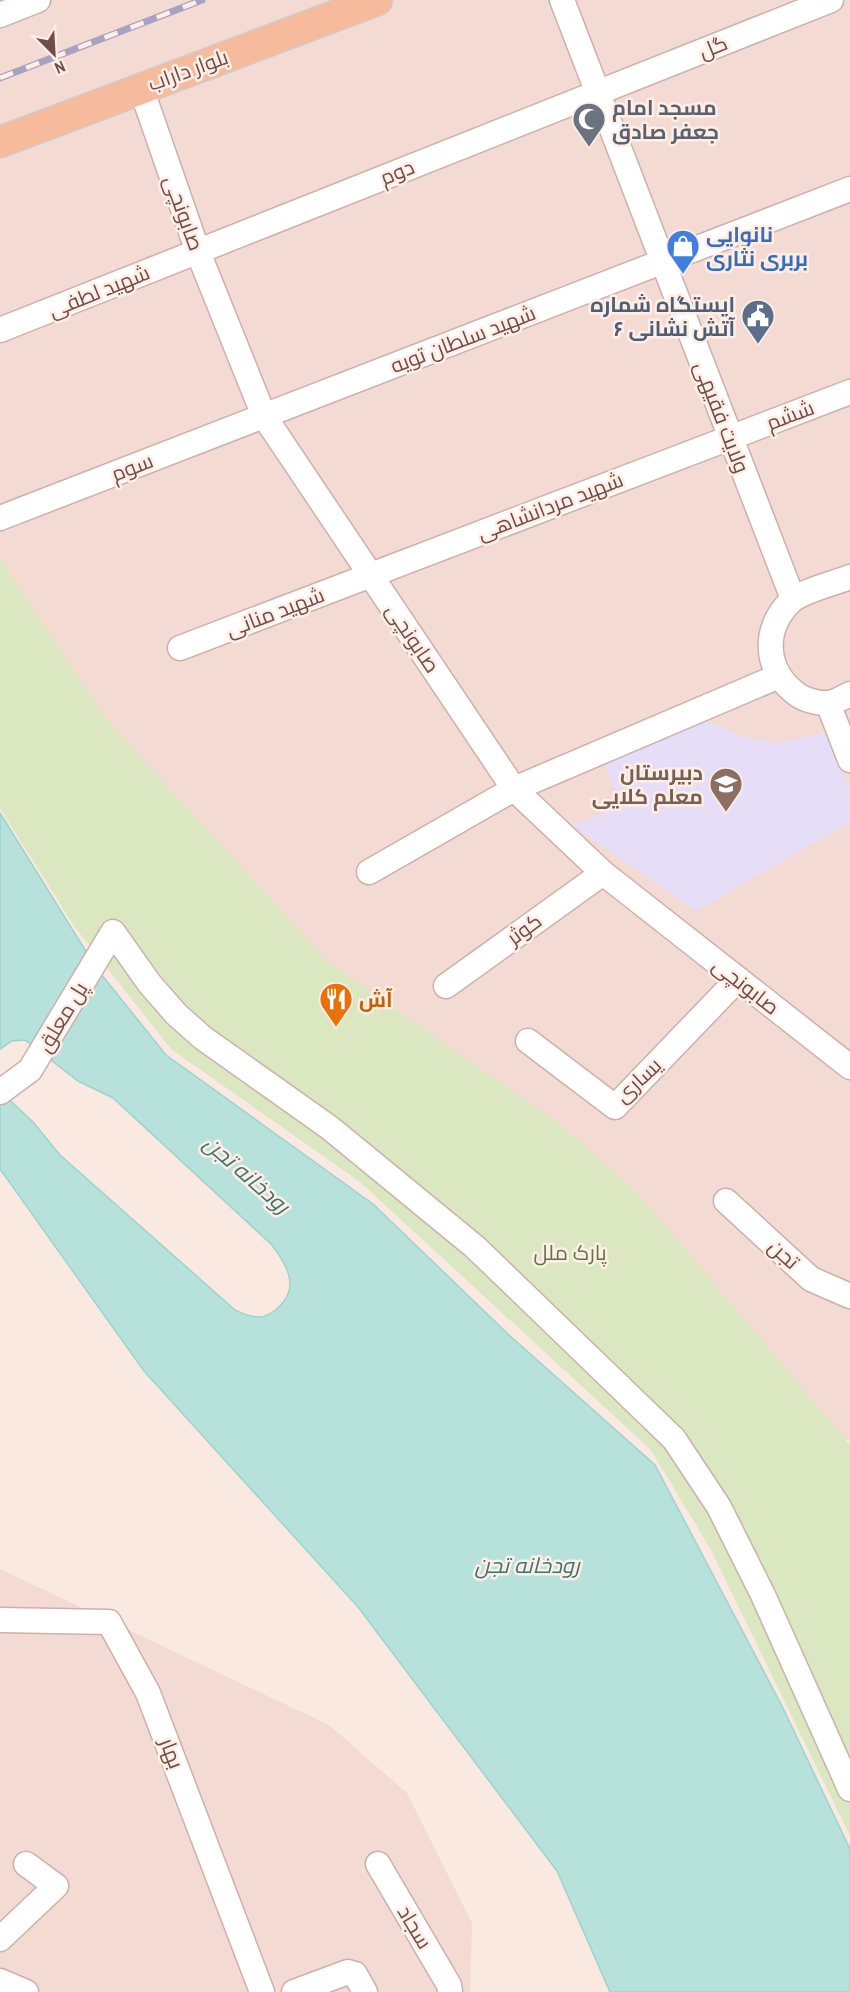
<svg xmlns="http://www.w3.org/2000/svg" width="850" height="1992" viewBox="0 0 850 1992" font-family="'Archivo Narrow',Cairo,sans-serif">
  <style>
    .residential { fill: #f3dbd3 }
    .education { fill: #e6def6 }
    .green { fill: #dbe7c1 }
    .water { fill: #b7e2dc; stroke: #9ed3cc; stroke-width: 1.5 }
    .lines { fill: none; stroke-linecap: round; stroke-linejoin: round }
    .minor-casing { stroke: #cdb0ab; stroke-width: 27 }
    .major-casing { stroke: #d4c9c9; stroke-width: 33 }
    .minor { stroke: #fff; stroke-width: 24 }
    .major { stroke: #f6ba9c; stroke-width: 30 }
    .rail-casing { stroke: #a9a1c2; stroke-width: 7 }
    .rail { stroke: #feeee6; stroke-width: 4.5; stroke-dasharray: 14; stroke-linecap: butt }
    .labels { text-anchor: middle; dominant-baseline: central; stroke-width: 5; stroke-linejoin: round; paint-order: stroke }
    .street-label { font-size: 21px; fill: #704c4a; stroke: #feeee6 }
    .worship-label { font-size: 21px; font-weight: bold; fill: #5b616d; stroke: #feeee6; text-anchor: start }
    .shop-label { font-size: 21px; font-weight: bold; fill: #366cbe; stroke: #feeee6; text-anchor: start }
    .service-label { font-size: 21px; font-weight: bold; fill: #4e5e75; stroke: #feeee6; text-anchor: end }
    .education-label { font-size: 21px; font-weight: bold; fill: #785e54; stroke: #feeee6; text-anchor: end }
    .food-label { font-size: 21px; font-weight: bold; fill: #c56008; stroke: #feeee6; text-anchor: start }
    .park-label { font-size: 21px; fill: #607542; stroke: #feeee6 }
    .water-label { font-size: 22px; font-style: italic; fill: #3f756d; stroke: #feeee6 }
  </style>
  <rect width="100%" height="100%" fill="#fae9e1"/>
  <g class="residential">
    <path d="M0,0H850V1440L674,1439L0,711Z"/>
    <path d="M0,1569L329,1725L407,1793L472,1923L470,1992H0Z"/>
  </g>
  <path class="education" d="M702,719L743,736L778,743L826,732L850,792V822L696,911L572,825L623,805L602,762Z"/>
  <path class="green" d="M0,559L106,719L327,961L558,1123L636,1191L850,1445V1836L711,1550L651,1450L360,1182L171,1049L74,926L0,808Z"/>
  <path class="water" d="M0,813L97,969L166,1055L373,1204L509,1335L655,1465L782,1706L850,1849V1992H610L557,1871L358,1607L144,1371L0,1169V1091L33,1122L60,1155L235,1310C242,1313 250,1317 258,1317C274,1317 291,1298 290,1282C289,1269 279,1254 271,1244L113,1098L78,1081L25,1040L12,1041L0,1049Z"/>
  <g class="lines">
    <g class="minor-casing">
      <g id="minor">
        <path d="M562,0L793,599"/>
        <path d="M0,15L38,0"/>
        <path d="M141,88L198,252L264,416L514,789L603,873L850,1067"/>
        <path d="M0,330L831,0"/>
        <path d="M0,518L850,189"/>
        <path d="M850,577C835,583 802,591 791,601C761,630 765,672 798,695C805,700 820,704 829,703C836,702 844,697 850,694"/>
        <path d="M180,648L850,392"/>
        <path d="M828,703L850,760"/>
        <path d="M369,872L514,789L779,676"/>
        <path d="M446,986L603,873"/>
        <path d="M528,1041L615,1107L738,979"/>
        <path d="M0,1092L30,1070L113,932L149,983L176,1014L203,1038L330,1128L475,1247L674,1439L719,1507L763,1595L850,1789"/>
        <path d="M726,1201L811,1279L850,1296"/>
        <path d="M0,1620L109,1622L148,1693L262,1992"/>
        <path d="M378,1864L449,1985L450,1992"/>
        <path d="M0,1939L56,1886L26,1864"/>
        <path d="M0,1981L26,1992"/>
        <path d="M294,1992L348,1972L355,1974L365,1992"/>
      </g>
    </g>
    <g class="major-casing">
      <path id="major" d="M0,142L377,0"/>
    </g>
    <use href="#minor" class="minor"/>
    <use href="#major" class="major"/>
    <g class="rail-casing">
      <path id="rail" d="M0,78L202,0"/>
    </g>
    <use href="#rail" class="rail"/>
  </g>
  <defs>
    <g id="mosque-pin" transform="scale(1.725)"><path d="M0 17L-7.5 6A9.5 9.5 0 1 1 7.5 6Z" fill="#6b7280" stroke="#feeee6"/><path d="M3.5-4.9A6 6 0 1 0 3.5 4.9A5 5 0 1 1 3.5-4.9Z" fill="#fff"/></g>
    <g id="shop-pin" transform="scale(1.725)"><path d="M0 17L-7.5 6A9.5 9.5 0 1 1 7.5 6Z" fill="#3f7fe0" stroke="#feeee6"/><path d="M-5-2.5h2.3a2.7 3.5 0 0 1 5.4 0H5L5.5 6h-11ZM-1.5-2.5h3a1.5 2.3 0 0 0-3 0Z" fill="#fff"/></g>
    <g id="civic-pin" transform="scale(1.725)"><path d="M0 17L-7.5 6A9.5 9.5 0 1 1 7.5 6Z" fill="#5c6f8a" stroke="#feeee6"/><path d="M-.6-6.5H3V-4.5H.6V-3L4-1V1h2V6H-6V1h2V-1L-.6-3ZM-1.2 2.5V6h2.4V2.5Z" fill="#fff"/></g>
    <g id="school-pin" transform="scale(1.725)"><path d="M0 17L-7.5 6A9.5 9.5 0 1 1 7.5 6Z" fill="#8d6e63" stroke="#feeee6"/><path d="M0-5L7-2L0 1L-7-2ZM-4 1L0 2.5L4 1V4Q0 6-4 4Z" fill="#fff"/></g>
    <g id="restaurant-pin" transform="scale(1.725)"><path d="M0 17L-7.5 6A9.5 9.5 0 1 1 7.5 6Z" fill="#e8710a" stroke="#feeee6"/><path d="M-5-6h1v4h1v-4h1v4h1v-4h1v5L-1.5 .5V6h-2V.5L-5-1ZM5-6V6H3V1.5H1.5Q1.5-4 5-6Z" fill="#fff"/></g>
  </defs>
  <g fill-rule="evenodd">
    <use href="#mosque-pin" x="589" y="119"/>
    <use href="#shop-pin" x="683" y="246"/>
    <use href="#civic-pin" x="758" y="316"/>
    <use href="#school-pin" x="726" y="784"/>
    <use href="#restaurant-pin" x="336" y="999"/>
  </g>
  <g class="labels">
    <g class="street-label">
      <text transform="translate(713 47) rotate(-22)">گل</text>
      <text transform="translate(188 70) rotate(-20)">بلوار داراب</text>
      <text transform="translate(397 172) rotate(-22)">دوم</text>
      <text transform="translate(184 213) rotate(70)">صابونچی</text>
      <text transform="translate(99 291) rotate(-22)">شهید لطفی</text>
      <text transform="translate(463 339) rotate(-21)">شهید سلطان تویه</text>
      <text transform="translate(790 415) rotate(-21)">ششم</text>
      <text transform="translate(722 417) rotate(69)">ولایت فقیهی</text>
      <text transform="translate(132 467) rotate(-21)">سوم</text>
      <text transform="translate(550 506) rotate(-21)">شهید مردانشاهی</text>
      <text transform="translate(275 612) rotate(-21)">شهید منانی</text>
      <text transform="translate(413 638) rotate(56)">صابونچی</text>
      <text transform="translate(524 929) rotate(-36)">کوثر</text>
      <text transform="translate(746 986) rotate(38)">صابونچی</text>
      <text transform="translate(62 1017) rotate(-59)">پل معلق</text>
      <text transform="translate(638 1080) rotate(-43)">یساری</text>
      <text transform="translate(784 1254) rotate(42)">تجن</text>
      <text transform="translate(172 1753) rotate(69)">بهار</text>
      <text transform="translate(415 1927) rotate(59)">سجاد</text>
    </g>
    <g class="worship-label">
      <text x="612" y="107">مسجد امام<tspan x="612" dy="24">جعفر صادق</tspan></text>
    </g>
    <g class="shop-label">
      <text x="706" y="234">نانوایی<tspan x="706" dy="24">بربری نثاری</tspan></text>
    </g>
    <g class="service-label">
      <text x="735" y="304">ایستگاه شماره<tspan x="735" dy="24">۶ آتش نشانی</tspan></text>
    </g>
    <g class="education-label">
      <text x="703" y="772">دبیرستان<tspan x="703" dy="24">معلم کلایی</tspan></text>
    </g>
    <g class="food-label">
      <text x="359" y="999">آش</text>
    </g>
    <g class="park-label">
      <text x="570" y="1252">پارک ملل</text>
    </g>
    <g class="water-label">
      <text transform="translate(247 1174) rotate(41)">رودخانه تجن</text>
      <text x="527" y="1565">رودخانه تجن</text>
    </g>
  </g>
  <g transform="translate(54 54) rotate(156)" stroke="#feeee6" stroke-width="4.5" paint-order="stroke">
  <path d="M0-4.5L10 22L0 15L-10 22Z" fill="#704c4a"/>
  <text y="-9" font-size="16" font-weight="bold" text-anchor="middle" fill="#704c4a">N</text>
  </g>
</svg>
